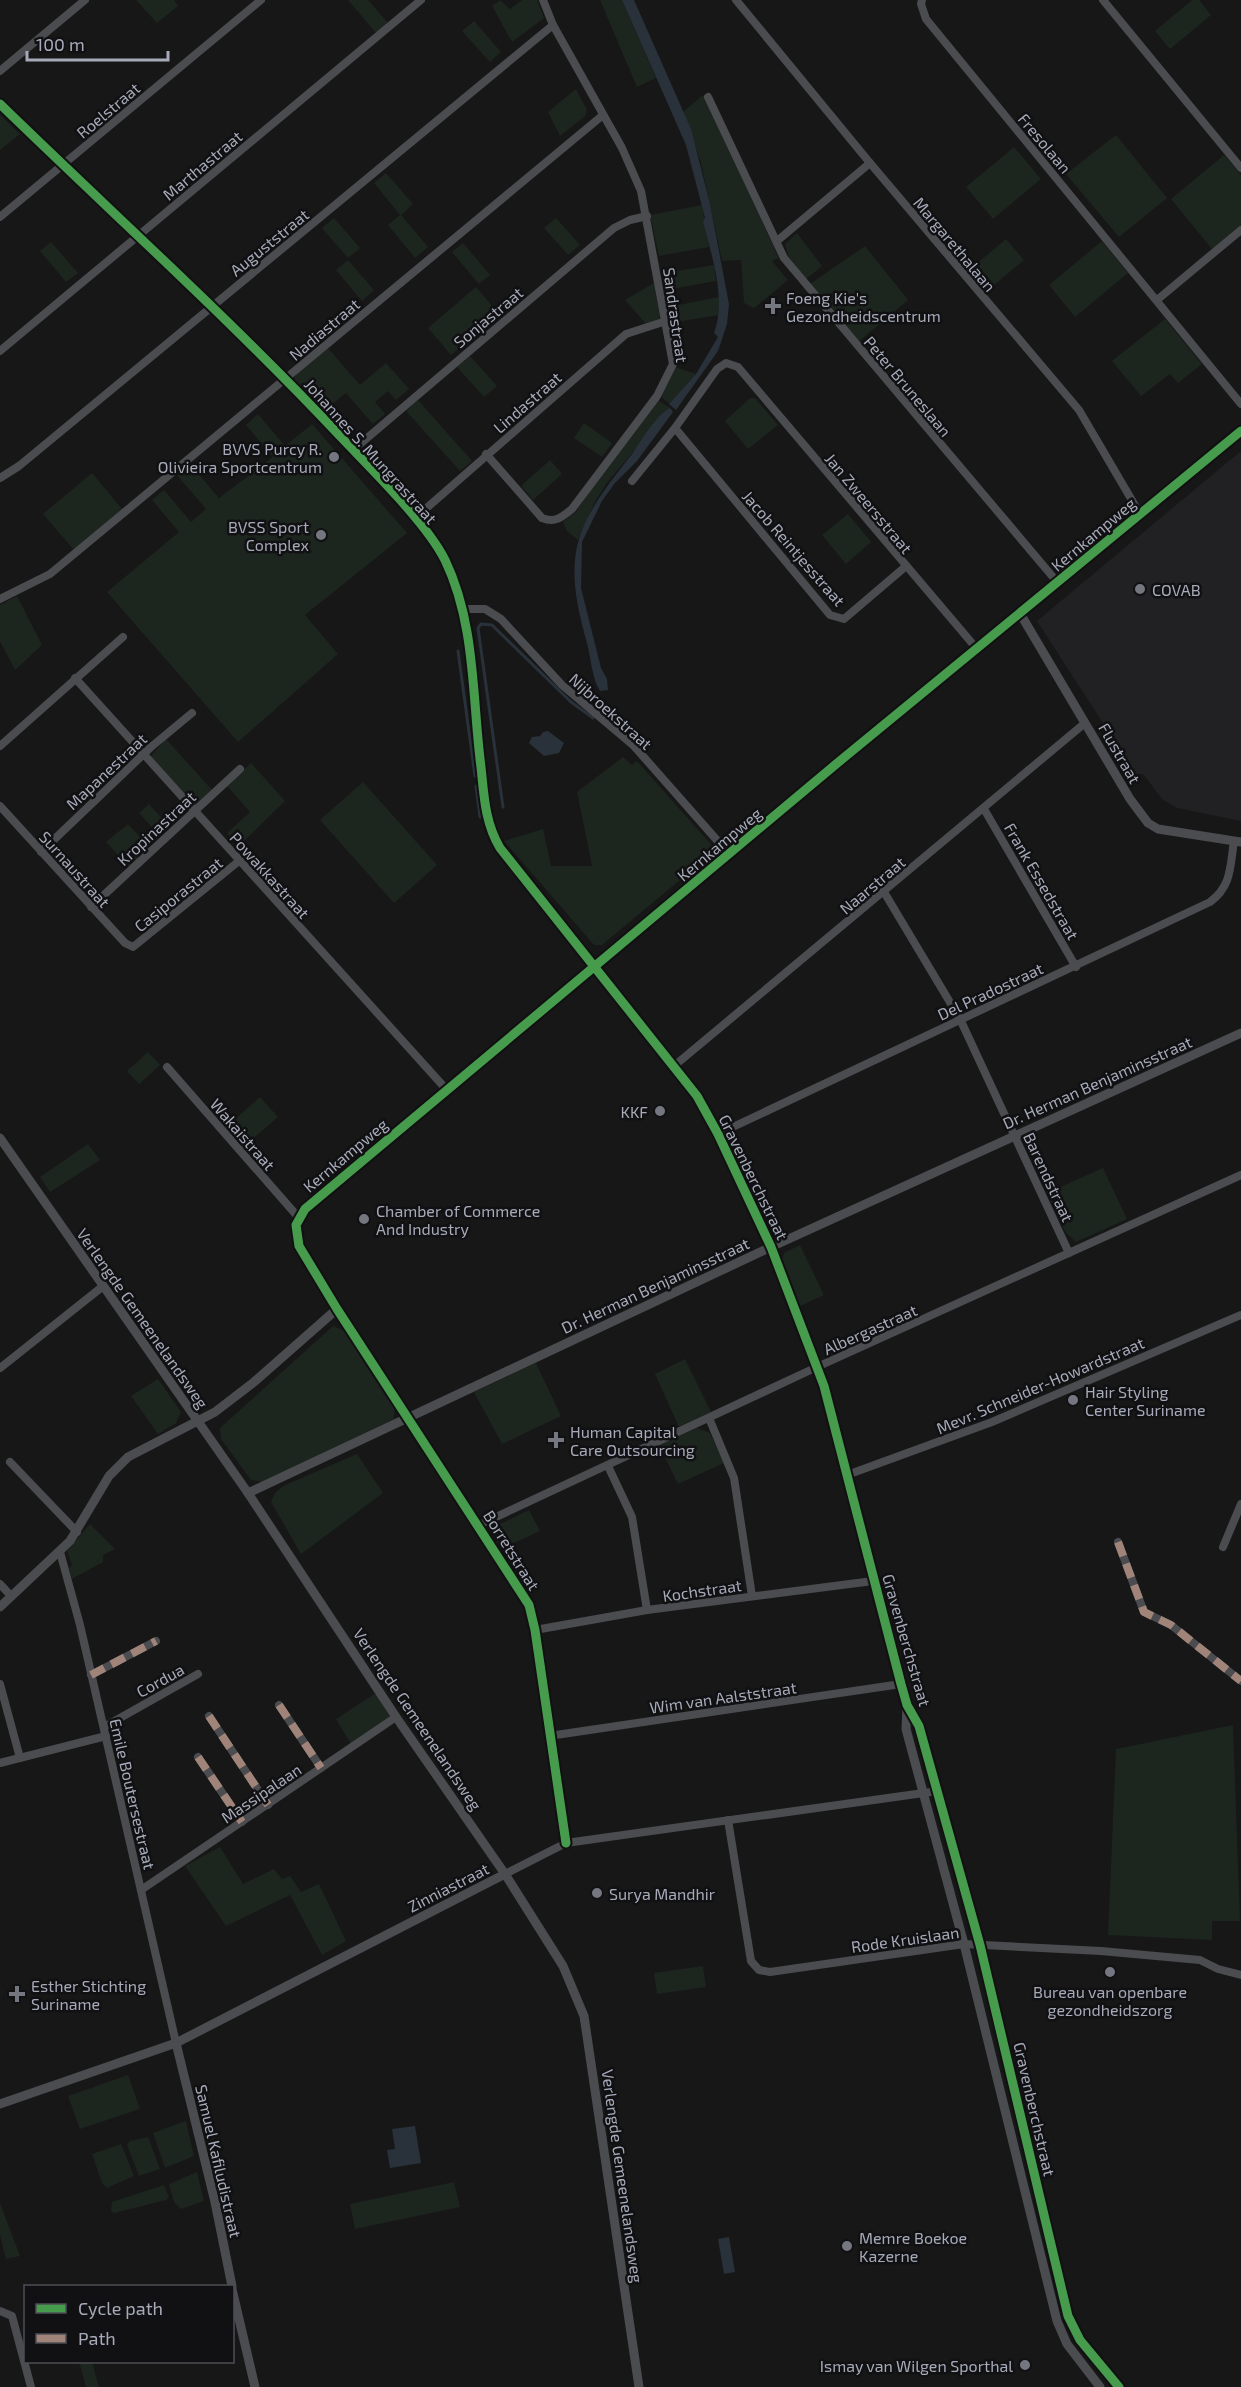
<svg xmlns="http://www.w3.org/2000/svg" width="1241" height="2387" viewBox="0 0 1241 2387" font-family="'Exo 2',sans-serif">
  <style>
    .built { fill: #212123 }
    .green { fill: #1d251f }
    .water { fill: #29313a }
    .lines { fill: none; stroke-linecap: round; stroke-linejoin: round }
    .stream { stroke: #29313a; stroke-width: 3 }
    .minor { stroke: #4b4c50; stroke-width: 8 }
    .tertiary { stroke: #4b4c50; stroke-width: 9 }
    .quiet { stroke: #a18479; stroke-width: 8; stroke-dasharray: 15 8; stroke-linecap: butt }
    .cycleway-casing { stroke: #111113; stroke-width: 13 }
    .cycleway { stroke: #469c4c; stroke-width: 9 }
    .poi-dot { fill: #757780; stroke: #111113; stroke-width: 2 }
    .labels { text-anchor: middle; dominant-baseline: central; stroke-width: 5; stroke-linejoin: round; paint-order: stroke }
    .street-label { font-size: 16px; fill: #a7abb9; stroke: #111113 }
    .poi-label { font-size: 16px; fill: #a7abb9; stroke: #111113; text-anchor: start }
  </style>
  <rect width="100%" height="100%" fill="#171717"/>
  <path class="built" d="M1241,451V821L1177,808L1163,800L1143,774H1136L1037,621Z"/>
  <g class="green">
    <path d="M136,0H174L178,6L157,23Z"/>
    <path d="M348,0H368L388,23L376,33Z"/>
    <path d="M500,0L510,9L522,0H537L544,18L512,42L492,6Z"/>
    <path d="M600,0H622L656,78L637,87Z"/>
    <path d="M1192,0H1199L1211,15L1170,49L1155,31Z"/>
    <path d="M474,21L501,52L490,62L462,31Z"/>
    <path d="M576,89L587,110L585,116L560,136L548,112Z"/>
    <path d="M703,95L779,258L772,261L788,280L754,308L744,303L741,260L722,261L701,163L683,112Z"/>
    <path d="M0,115L20,134L0,150Z"/>
    <path d="M1116,135L1167,198L1119,237L1066,174Z"/>
    <path d="M1014,147L1041,179L993,219L966,187Z"/>
    <path d="M1224,155L1241,175V225L1212,249L1171,199Z"/>
    <path d="M386,173L413,204L401,215L428,247L415,258L388,225L400,215L374,183Z"/>
    <path d="M702,205L709,247L659,256L650,215Z"/>
    <path d="M334,218L360,248L348,258L322,228Z"/>
    <path d="M556,218L580,245L568,255L544,228Z"/>
    <path d="M797,233L822,266L806,279L789,257L785,244Z"/>
    <path d="M1006,239L1024,260L986,292L968,271Z"/>
    <path d="M1102,241L1128,273L1075,317L1049,285Z"/>
    <path d="M51,242L78,273L66,282L40,251Z"/>
    <path d="M463,243L490,275L479,284L452,252Z"/>
    <path d="M865,246L908,300L858,342L810,284Z"/>
    <path d="M348,260L374,290L362,301L336,270Z"/>
    <path d="M714,265L716,281L667,290L664,273Z"/>
    <path d="M654,283L660,317L657,321L646,324L625,300Z"/>
    <path d="M476,287L499,314L451,355L428,328Z"/>
    <path d="M719,297V315L676,322L673,306Z"/>
    <path d="M1165,319L1202,364L1178,383L1170,374L1141,396L1112,361Z"/>
    <path d="M328,348L360,385L386,363L409,389L396,400L388,391L375,402L385,414L373,424L346,393L323,412L294,379L297,373Z"/>
    <path d="M470,356L497,386L484,397L457,367Z"/>
    <path d="M675,367L696,374L669,404L660,395Z"/>
    <path d="M750,398H755L778,425L748,449L725,421Z"/>
    <path d="M418,400L472,461L460,471L406,411Z"/>
    <path d="M658,400L670,408L606,484L595,502L578,540L567,531L563,522L576,512L602,473Z"/>
    <path d="M258,414L285,446L312,424L407,533L305,615L338,654L238,742L107,592L179,532L152,500L164,490L191,522L206,509L176,474L189,463L219,498L273,457L246,425Z"/>
    <path d="M584,423L612,443L602,457L574,438Z"/>
    <path d="M550,460L562,474L533,500L521,486Z"/>
    <path d="M92,473L122,509L74,550L43,514Z"/>
    <path d="M848,514L871,542L846,564L822,535Z"/>
    <path d="M17,596L42,645L15,670L0,641V605Z"/>
    <path d="M166,739L213,791L196,805L150,757Z"/>
    <path d="M623,757L632,765L637,761L716,850L602,945H594L504,841L543,829L551,866H592L577,792Z"/>
    <path d="M251,763L285,801L239,846L227,833L250,812L227,786Z"/>
    <path d="M363,782L437,865L394,903L320,820Z"/>
    <path d="M149,804L169,826L159,835L139,813Z"/>
    <path d="M128,824L150,848L129,867L106,842Z"/>
    <path d="M148,1052L160,1065L139,1084L127,1071Z"/>
    <path d="M260,1097L278,1117L241,1149L224,1129Z"/>
    <path d="M88,1144L100,1160L50,1192L40,1177Z"/>
    <path d="M1103,1168L1127,1219L1076,1242L1066,1233L1047,1193Z"/>
    <path d="M800,1245L824,1295L800,1306L782,1261L784,1253Z"/>
    <path d="M333,1326L351,1334L395,1404L394,1419L264,1482L251,1480L221,1439L220,1428Z"/>
    <path d="M685,1359L711,1412L679,1427L655,1374Z"/>
    <path d="M536,1363L561,1416L502,1444L474,1392Z"/>
    <path d="M158,1379L181,1412L176,1423L158,1434L131,1396Z"/>
    <path d="M697,1428L710,1433L724,1463L678,1484L659,1445Z"/>
    <path d="M357,1454L383,1493L301,1554L271,1502L275,1493L283,1486Z"/>
    <path d="M529,1510L540,1531L501,1549L490,1529Z"/>
    <path d="M90,1524L115,1549L103,1555V1562L72,1579L69,1568L72,1565L67,1551Z"/>
    <path d="M376,1693L391,1718L351,1744L336,1719Z"/>
    <path d="M1233,1725L1240,1921H1212V1940L1108,1935L1116,1749Z"/>
    <path d="M220,1847L243,1884L274,1869L282,1879L290,1876L301,1892L319,1884L346,1941L322,1955L290,1895L226,1926L185,1866Z"/>
    <path d="M703,1966L706,1987L657,1994L654,1973Z"/>
    <path d="M128,2075L140,2109L80,2129L68,2096Z"/>
    <path d="M186,2121L194,2156L165,2168L153,2133Z"/>
    <path d="M148,2137L160,2169L139,2176L127,2145L130,2141Z"/>
    <path d="M121,2144L134,2176L107,2188L102,2183L92,2154Z"/>
    <path d="M197,2172L204,2201L181,2209L174,2202L169,2184Z"/>
    <path d="M454,2182L460,2207L355,2229L350,2204Z"/>
    <path d="M164,2185L169,2197L166,2200L114,2213L111,2211L112,2202Z"/>
    <path d="M0,2203L20,2256L6,2259L0,2235Z"/>
    <path d="M79,2362H92L99,2387H86Z"/>
  </g>
  <g class="water">
    <path d="M622,0H634L691,129L710,204L729,304L727,324L718,351L676,410L669,404L696,374L718,337L714,333C727,298 711,255 703,221L705,218L686,145Z"/>
    <path d="M670,408L673,412L637,461L614,484L602,501L582,542L581,588L601,668L607,679L608,690L600,691C592,679 591,658 587,643C561,552 575,526 632,454C642,440 655,416 670,408Z"/>
    <path d="M548,731L564,743L559,753L544,756L529,743L532,737L540,736L543,732Z"/>
    <path d="M415,2126L421,2163L390,2168L387,2150L395,2149L392,2129Z"/>
    <path d="M729,2237L735,2272L724,2274L718,2239Z"/>
  </g>
  <g class="lines">
    <g class="stream">
      <path d="M458,651L475,776"/>
      <path d="M476,786L480,817"/>
      <path d="M503,807L478,628L481,624L492,625L571,702L593,718"/>
    </g>
    <g class="minor">
      <path d="M736,0L870,163L1079,410L1140,514"/>
      <path d="M922,0L921,4L926,19L1241,404"/>
      <path d="M1103,0L1241,168"/>
      <path d="M0,71L85,0"/>
      <path d="M708,97L784,258L1058,583"/>
      <path d="M0,217L261,0"/>
      <path d="M777,241L870,163"/>
      <path d="M1157,300L1241,230"/>
      <path d="M0,351L421,0"/>
      <path d="M675,428L830,615L844,619L905,567"/>
      <path d="M353,450L614,228L630,220L647,216"/>
      <path d="M486,454L542,518C555,523 561,518 572,509L657,396L673,364L641,191L622,148L553,25L543,0"/>
      <path d="M0,478L19,466L553,25"/>
      <path d="M632,481L675,428L717,369L726,363L738,367L977,649"/>
      <path d="M414,519L626,334L666,321"/>
      <path d="M0,599L50,574L603,115"/>
      <path d="M462,609H485L501,619L562,685L634,746L730,855"/>
      <path d="M75,678L446,1089"/>
      <path d="M0,746L123,637"/>
      <path d="M0,806L125,943L133,947L239,861"/>
      <path d="M984,809L1076,967"/>
      <path d="M41,852L151,747L192,713"/>
      <path d="M884,892L960,1019L1069,1253"/>
      <path d="M91,907L240,769"/>
      <path d="M674,1066L1085,723"/>
      <path d="M167,1067L299,1218"/>
      <path d="M718,1134L1210,902C1232,886 1230,866 1234,841"/>
      <path d="M337,1309L529,1605L535,1630L566,1843"/>
      <path d="M0,1368L102,1287"/>
      <path d="M709,1418L734,1478L752,1596"/>
      <path d="M10,1462L77,1532"/>
      <path d="M608,1466L632,1517L647,1610"/>
      <path d="M847,1475L992,1422L1241,1315"/>
      <path d="M479,1525L817,1367L1241,1175"/>
      <path d="M1118,1542L1144,1612L1171,1625L1241,1681"/>
      <path d="M1223,1547L1241,1504"/>
      <path d="M60,1552L80,1625L176,2043"/>
      <path d="M0,1584L11,1596"/>
      <path d="M535,1630L647,1610L873,1581"/>
      <path d="M91,1675L156,1641"/>
      <path d="M0,1684L20,1758"/>
      <path d="M279,1705L321,1768"/>
      <path d="M209,1716L268,1805"/>
      <path d="M104,1727L198,1674"/>
      <path d="M549,1736L901,1684"/>
      <path d="M198,1757L242,1822"/>
      <path d="M0,1763L106,1736"/>
      <path d="M728,1820L751,1961L759,1970L770,1972L964,1944L1101,1951L1200,1960L1218,1969L1241,1975"/>
      <path d="M505,1874L566,1843L938,1791"/>
      <path d="M141,1890L396,1717"/>
      <path d="M0,2311L12,2316L31,2387"/>
    </g>
    <g class="tertiary">
      <path d="M0,104C113,214 231,320 339,435C370,468 426,522 445,560C476,624 472,699 481,767C484,796 485,823 500,848L697,1096L718,1134L771,1247L824,1386L901,1684L907,1705L919,1726L980,1945L1068,2316L1080,2340L1119,2387"/>
      <path d="M1021,615L1130,799L1148,823L1158,829L1241,842"/>
      <path d="M0,1138L248,1493L396,1717L505,1874L563,1966L584,2016L639,2387"/>
      <path d="M248,1493L771,1247L1241,1033"/>
      <path d="M0,1607L70,1541L109,1476L128,1457L215,1412L254,1382L337,1309L299,1246L296,1225L305,1209L835,765L1241,431"/>
      <path d="M907,1705L906,1729L964,1944L1057,2321L1067,2344L1100,2387"/>
      <path d="M176,2043L215,2202L232,2286"/>
      <path d="M0,2104L176,2043L505,1874"/>
      <path d="M232,2289L255,2387"/>
    </g>
    <g class="quiet">
      <path d="M1118,1542L1144,1612L1171,1625L1241,1681"/>
      <path d="M91,1675L156,1641"/>
      <path d="M279,1705L321,1768"/>
      <path d="M209,1716L268,1805"/>
      <path d="M198,1757L242,1822"/>
    </g>
    <g class="cycleway-casing">
      <g id="cycleway">
        <path d="M0,104C113,214 231,320 339,435C370,468 426,522 445,560C476,624 472,699 481,767C484,796 485,823 500,848L697,1096L718,1134L771,1247L824,1386L901,1684L907,1705L919,1726L980,1945L1068,2316L1080,2340L1119,2387"/>
        <path d="M566,1843L535,1630L529,1605L337,1309L299,1246L296,1225L305,1209L835,765L1241,431"/>
      </g>
    </g>
    <use href="#cycleway" class="cycleway"/>
  </g>
  <g class="poi-dot">
    <path d="M770 297h6v6h6v6h-6v6h-6v-6h-6v-6h6z"/>
    <circle cx="334" cy="457" r="6"/>
    <circle cx="321" cy="535" r="6"/>
    <circle cx="1140" cy="589" r="6"/>
    <circle cx="660" cy="1111" r="6"/>
    <circle cx="364" cy="1219" r="6"/>
    <circle cx="1073" cy="1400" r="6"/>
    <path d="M553 1431h6v6h6v6h-6v6h-6v-6h-6v-6h6z"/>
    <circle cx="597" cy="1893" r="6"/>
    <circle cx="1110" cy="1972" r="6"/>
    <path d="M14 1985h6v6h6v6h-6v6h-6v-6h-6v-6h6z"/>
    <circle cx="847" cy="2246" r="6"/>
    <circle cx="1025" cy="2365" r="6"/>
  </g>
  <g class="labels">
    <g class="street-label">
      <text transform="translate(108 110) rotate(-40)">Roelstraat</text>
      <text transform="translate(1045 143) rotate(50)">Fresolaan</text>
      <text transform="translate(202 165) rotate(-40)">Marthastraat</text>
      <text transform="translate(269 242) rotate(-39)">Auguststraat</text>
      <text transform="translate(955 244) rotate(50)">Margarethalaan</text>
      <text transform="translate(676 315) rotate(82)">Sandrastraat</text>
      <text transform="translate(488 317) rotate(-40)">Sonjastraat</text>
      <text transform="translate(324 329) rotate(-40)">Nadiastraat</text>
      <text transform="translate(908 386) rotate(50)">Peter Bruneslaan</text>
      <text transform="translate(527 402) rotate(-41)">Lindastraat</text>
      <text transform="translate(371 451) rotate(48)">Johannes S. Mungrastraat</text>
      <text transform="translate(869 503) rotate(50)">Jan Zweersstraat</text>
      <text transform="translate(1093 534) rotate(-40)">Kernkampweg</text>
      <text transform="translate(794 548) rotate(49)">Jacob Reintjesstraat</text>
      <text transform="translate(611 711) rotate(42)">Nijbroekstraat</text>
      <text transform="translate(1120 753) rotate(60)">Flustraat</text>
      <text transform="translate(106 771) rotate(-43)">Mapanestraat</text>
      <text transform="translate(156 828) rotate(-43)">Kropinastraat</text>
      <text transform="translate(719 844) rotate(-40)">Kernkampweg</text>
      <text transform="translate(75 869) rotate(48)">Surnaustraat</text>
      <text transform="translate(270 875) rotate(48)">Powakkastraat</text>
      <text transform="translate(1042 881) rotate(60)">Frank Essedstraat</text>
      <text transform="translate(872 885) rotate(-40)">Naarstraat</text>
      <text transform="translate(178 894) rotate(-39)">Casiporastraat</text>
      <text transform="translate(990 991) rotate(-25)">Del Pradostraat</text>
      <text transform="translate(1097 1082) rotate(-24)">Dr. Herman Benjaminsstraat</text>
      <text transform="translate(243 1134) rotate(49)">Wakaistraat</text>
      <text transform="translate(345 1155) rotate(-40)">Kernkampweg</text>
      <text transform="translate(754 1177) rotate(64)">Gravenberchstraat</text>
      <text transform="translate(1049 1177) rotate(65)">Barendstraat</text>
      <text transform="translate(655 1285) rotate(-25)">Dr. Herman Benjaminsstraat</text>
      <text transform="translate(143 1318) rotate(55)">Verlengde Gemeenelandsweg</text>
      <text transform="translate(870 1329) rotate(-24)">Albergastraat</text>
      <text transform="translate(1040 1385) rotate(-23)">Mevr. Schneider-Howardstraat</text>
      <text transform="translate(512 1550) rotate(58)">Borretstraat</text>
      <text transform="translate(702 1590) rotate(-8)">Kochstraat</text>
      <text transform="translate(907 1640) rotate(74)">Gravenberchstraat</text>
      <text transform="translate(160 1680) rotate(-29)">Cordua</text>
      <text transform="translate(723 1697) rotate(-8)">Wim van Aalststraat</text>
      <text transform="translate(418 1719) rotate(56)">Verlengde Gemeenelandsweg</text>
      <text transform="translate(261 1793) rotate(-34)">Massipalaan</text>
      <text transform="translate(133 1794) rotate(77)">Emile Boutersestraat</text>
      <text transform="translate(448 1887) rotate(-27)">Zinniastraat</text>
      <text transform="translate(905 1939) rotate(-8)">Rode Kruislaan</text>
      <text transform="translate(1035 2109) rotate(77)">Gravenberchstraat</text>
      <text transform="translate(219 2161) rotate(77)">Samuel Kafiludistraat</text>
      <text transform="translate(623 2176) rotate(82)">Verlengde Gemeenelandsweg</text>
    </g>
    <g class="poi-label">
      <text x="786" y="297">Foeng Kie's<tspan x="786" dy="18">Gezondheidscentrum</tspan></text>
      <text x="322" y="448" text-anchor="end">BVVS Purcy R.<tspan x="322" dy="18">Olivieira Sportcentrum</tspan></text>
      <text x="309" y="526" text-anchor="end">BVSS Sport<tspan x="309" dy="18">Complex</tspan></text>
      <text x="1152" y="589">COVAB</text>
      <text x="648" y="1111" text-anchor="end">KKF</text>
      <text x="376" y="1210">Chamber of Commerce<tspan x="376" dy="18">And Industry</tspan></text>
      <text x="1085" y="1391">Hair Styling<tspan x="1085" dy="18">Center Suriname</tspan></text>
      <text x="570" y="1431">Human Capital<tspan x="570" dy="18">Care Outsourcing</tspan></text>
      <text x="609" y="1893">Surya Mandhir</text>
      <text x="31" y="1985">Esther Stichting<tspan x="31" dy="18">Suriname</tspan></text>
      <text x="1110" y="1991" text-anchor="middle">Bureau van openbare<tspan x="1110" dy="18">gezondheidszorg</tspan></text>
      <text x="859" y="2237">Memre Boekoe<tspan x="859" dy="18">Kazerne</tspan></text>
      <text x="1013" y="2365" text-anchor="end">Ismay van Wilgen Sporthal</text>
    </g>
  </g>
  <rect x="24" y="2285" width="210" height="78" fill="#111113" stroke="#4d4f55" stroke-width="1.5"/>
  <rect x="36" y="2304" width="30" height="9" fill="#469c4c" stroke="#4d4f55" stroke-width="1.5"/>
  <text x="78" y="2315" font-size="18" fill="#a7abb9">Cycle path</text>
  <rect x="36" y="2334" width="30" height="9" fill="#a18479" stroke="#4d4f55" stroke-width="1.5"/>
  <text x="78" y="2345" font-size="18" fill="#a7abb9">Path</text>
  <path d="M27 51v9h141v-9" fill="none" stroke="#a7abb9" stroke-width="3"/>
  <text x="36" y="51" font-size="18" fill="#a7abb9" stroke="#111113" stroke-width="4.5" paint-order="stroke">100 m</text>
</svg>
